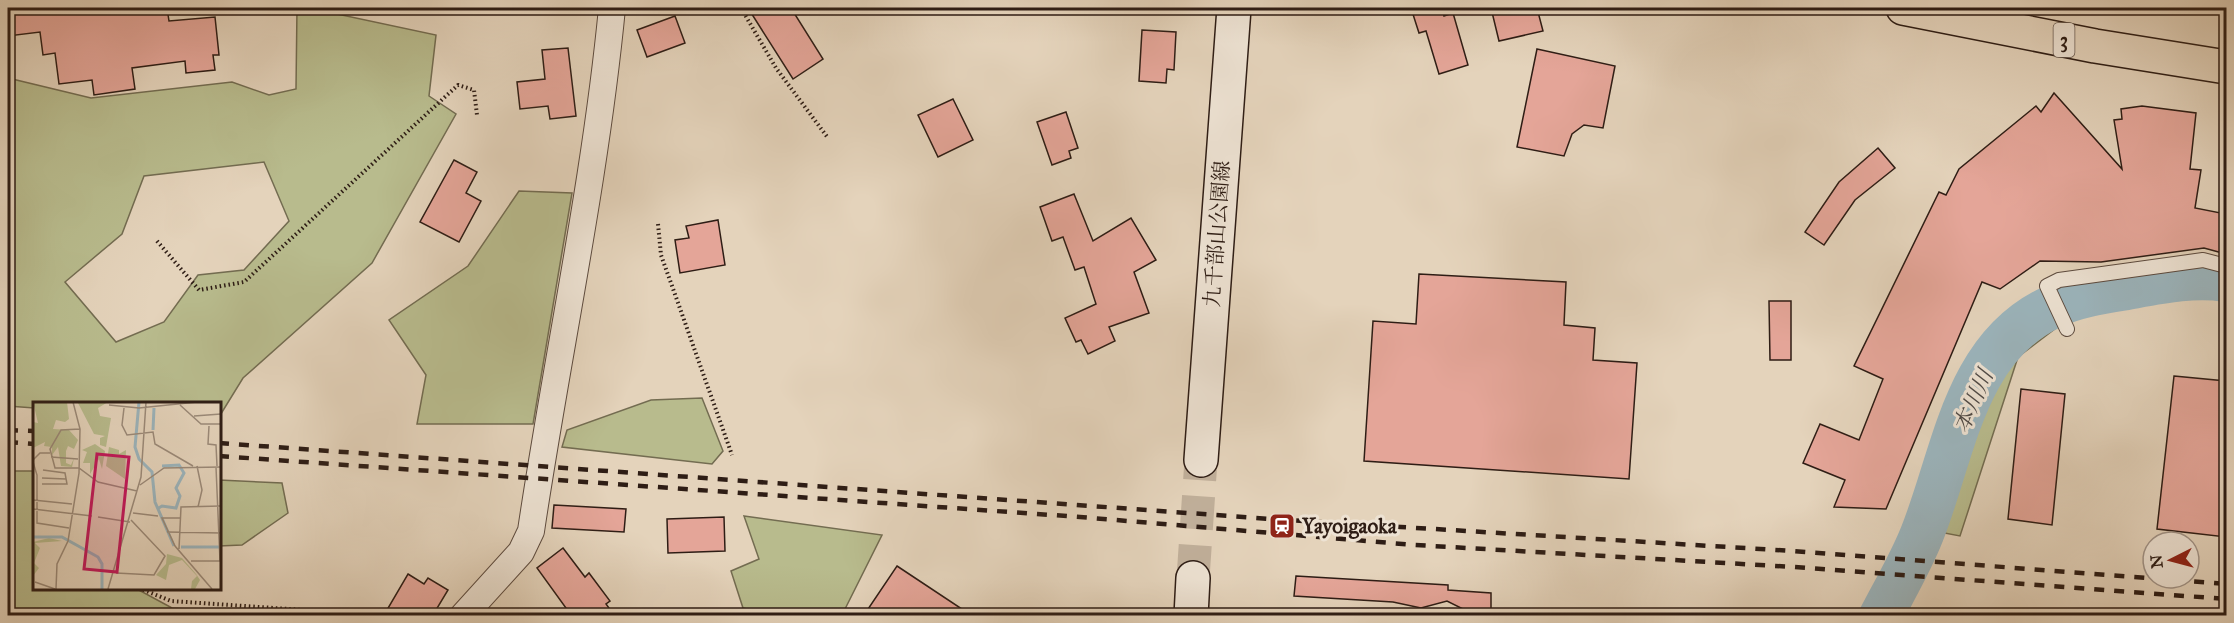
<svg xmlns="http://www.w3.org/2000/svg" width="2234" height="623" viewBox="0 0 2234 623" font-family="'IM FELL Great Primer','Noto Serif JP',serif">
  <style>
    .green { fill: #b8bb8d; stroke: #736c51; stroke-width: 1.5; fill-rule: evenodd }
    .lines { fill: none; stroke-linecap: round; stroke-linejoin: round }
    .river { stroke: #9bb4bc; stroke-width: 44 }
    .building { fill: #e4a598; stroke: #2e1d15; stroke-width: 1.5 }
    .secondary-tunnel { stroke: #c0af9a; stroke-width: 33; stroke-dasharray: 33 16; stroke-linecap: butt }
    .lane-casing { stroke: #5c4a3e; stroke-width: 16 }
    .street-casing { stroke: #5c4a3e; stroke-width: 28 }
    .secondary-casing { stroke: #2e1d15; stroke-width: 36 }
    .highway-casing { stroke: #2e1d15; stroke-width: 36 }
    .path { stroke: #2e1d15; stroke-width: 4; stroke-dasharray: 1.5 3; stroke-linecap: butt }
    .lane { stroke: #ede2d3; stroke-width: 14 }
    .street { stroke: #ede2d3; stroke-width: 26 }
    .secondary { stroke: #ede2d3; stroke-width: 33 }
    .highway { stroke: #e4d3bb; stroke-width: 33 }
    .rail { stroke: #2e1d15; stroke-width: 4.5; stroke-dasharray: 10 10; stroke-linecap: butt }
    .labels { text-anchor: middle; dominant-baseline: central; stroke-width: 6; stroke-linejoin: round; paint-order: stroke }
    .shield { fill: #ede2d3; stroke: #67584e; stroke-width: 1.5 }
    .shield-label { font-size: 20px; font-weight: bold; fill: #2e1d15 }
    .street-label { font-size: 21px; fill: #2e1d15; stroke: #ede2d3 }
    .poi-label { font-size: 21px; font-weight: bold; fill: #2e1d15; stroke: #ede2d3; text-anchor: start }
    .water-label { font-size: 22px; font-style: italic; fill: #4f4a47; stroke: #ede2d3 }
    .inset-river { fill: none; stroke: #9bb4bc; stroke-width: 3 }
    .inset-road { fill: none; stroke: #9b8a79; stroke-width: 1.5 }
    .view { fill: #c2185b; fill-opacity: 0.15; stroke: #c2185b; stroke-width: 3 }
    .inset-edge { fill: none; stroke: #2e1d15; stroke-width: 3 }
  </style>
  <rect width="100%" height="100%" fill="#e4d3bb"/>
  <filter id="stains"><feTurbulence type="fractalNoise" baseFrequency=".00333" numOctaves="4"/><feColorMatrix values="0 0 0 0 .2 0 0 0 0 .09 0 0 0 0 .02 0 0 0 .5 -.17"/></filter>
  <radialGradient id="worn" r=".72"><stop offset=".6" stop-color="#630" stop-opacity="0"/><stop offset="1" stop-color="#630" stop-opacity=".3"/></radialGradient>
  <g class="green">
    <path d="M297,8H309L436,35L429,96L456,114L372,263L243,378L219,417V404H34V408L8,406V78L91,98L232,82L269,95L296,89ZM264,162L289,221L244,270L198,275L164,322L116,342L65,282L122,234L144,176Z"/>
    <path d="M519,191L572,193L533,424H417L426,375L389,320L468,266Z"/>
    <path d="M2047,323L2060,325L2018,357L1960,536L1939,532L2007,355Z"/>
    <path d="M702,398L723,451L712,464L562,447L567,430L651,400Z"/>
    <path d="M8,471H34V588L137,589L172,608L286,615H8Z"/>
    <path d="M219,480L282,483L288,513L242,545L219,546Z"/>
    <path d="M744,516L882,535L842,615H772L743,608L731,571L759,559Z"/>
  </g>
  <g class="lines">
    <path class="river" d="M1881,616C1895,589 1911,562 1922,534C1954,454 1964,347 2052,307C2075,296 2102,292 2127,288C2160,282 2193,275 2226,280"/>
  </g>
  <g class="building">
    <path d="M8,8H167L169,21L215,17L219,55H213L215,70L186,73L185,61L132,68L135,89L94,95L92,80L59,84L55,53L43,55L40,32L8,36Z"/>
    <path d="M748,8H791L823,59L793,79Z"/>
    <path d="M1411,8H1442L1444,16L1453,13L1468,65L1439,74L1426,31L1419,33Z"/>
    <path d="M1491,8H1537L1543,31L1499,41Z"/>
    <path d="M675,16L685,43L647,57L637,30Z"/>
    <path d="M1142,30L1176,32L1174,70L1167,69L1166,83L1139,81Z"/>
    <path d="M568,48L576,116L550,119L548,106L520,109L517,82L545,79L542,50Z"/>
    <path d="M1537,49L1615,66L1603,128L1584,125L1572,134L1564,156L1517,147Z"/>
    <path d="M2054,93L2122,169L2114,120L2122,119L2121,109L2142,106L2196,113L2190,169L2201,170L2195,208L2226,214V254L2204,248L2101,262L2040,261L2000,289L1982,282L1886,509L1834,507L1845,480L1803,463L1820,424L1859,440L1883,379L1854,366L1939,192L1946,195L1959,169L2036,106L2041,112Z"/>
    <path d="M953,99L973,140L938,157L918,115Z"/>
    <path d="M1066,112L1078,148L1069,151L1071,158L1052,165L1037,122Z"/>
    <path d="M1878,148L1895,168L1855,200L1824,245L1805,232L1839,182Z"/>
    <path d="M454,160L477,172L466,193L481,201L459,242L420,222Z"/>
    <path d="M1074,194L1093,241L1131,218L1156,260L1134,272L1149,313L1109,327L1115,341L1088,354L1081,340L1076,342L1065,318L1096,304L1084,267L1075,270L1063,237L1052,241L1040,207Z"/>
    <path d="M718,220L725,265L680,273L675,240L689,238L686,226Z"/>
    <path d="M1419,274L1566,282L1564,325L1595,328L1593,360L1637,363L1629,479L1364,461L1373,321L1416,324Z"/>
    <path d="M1769,301H1791V360H1770Z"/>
    <path d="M2174,376L2226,381V537L2157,529Z"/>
    <path d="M2021,389L2065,394L2052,525L2008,519Z"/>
    <path d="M554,505L626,509L624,532L552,528Z"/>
    <path d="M724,517L725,551L668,553L667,519Z"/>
    <path d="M563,548L585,577L589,573L610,601L606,604L614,615H571L537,568Z"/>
    <path d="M897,566L971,615H864Z"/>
    <path d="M408,574L424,584L428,578L448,590L433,615H384Z"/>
    <path d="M1296,576L1448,585V590L1491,593V609L1482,612L1467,611L1447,601L1421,608L1393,602L1294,596Z"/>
  </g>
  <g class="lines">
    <path class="secondary-tunnel" d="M1193,578L1201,460"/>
    <g class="lane-casing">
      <path id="lane" d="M2067,329L2047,286L2059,280L2203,260L2226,266"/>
    </g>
    <g class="street-casing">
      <path id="street" d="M463,616L521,552L531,531C557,356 595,184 612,8"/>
    </g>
    <g class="secondary-casing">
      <g id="secondary">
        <path d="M1201,460L1234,8"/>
        <path d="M1191,616L1193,578"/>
      </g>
    </g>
    <g class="highway-casing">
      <path id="highway" d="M1903,8L2095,46L2226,67"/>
    </g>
    <g class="path">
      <path d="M741,8L776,68L828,138"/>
      <path d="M658,224L661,255L732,455"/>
      <path d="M157,241L199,290L244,282L458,85L474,90L477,115"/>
      <path d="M139,588L171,601L318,611L322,616"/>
    </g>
    <use href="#lane" class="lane"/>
    <use href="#street" class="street"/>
    <use href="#secondary" class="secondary"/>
    <use href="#highway" class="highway"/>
    <g class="rail">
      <path d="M8,430L34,431"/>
      <path d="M8,442L34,444"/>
      <path d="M219,443L1271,519L1793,551L2226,584"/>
      <path d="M219,456L1080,517L1415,545L1794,567L2226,599"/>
    </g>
  </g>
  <defs>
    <g id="station-square" transform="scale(1.35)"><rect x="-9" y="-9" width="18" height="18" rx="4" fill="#8f2418" stroke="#ede2d3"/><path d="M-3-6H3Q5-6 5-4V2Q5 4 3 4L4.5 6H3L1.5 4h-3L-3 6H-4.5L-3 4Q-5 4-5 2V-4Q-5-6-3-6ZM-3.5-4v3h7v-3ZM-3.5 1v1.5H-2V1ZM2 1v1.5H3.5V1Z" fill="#fff"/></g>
  </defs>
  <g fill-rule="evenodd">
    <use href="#station-square" x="1282" y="526"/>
  </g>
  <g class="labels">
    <rect class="shield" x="2053.5" y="23" width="21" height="34" rx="4.5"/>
    <g class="shield-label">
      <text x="2064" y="40">3</text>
    </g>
    <g class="street-label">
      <text transform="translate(1217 234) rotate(-86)">九千部山公園線</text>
    </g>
    <g class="poi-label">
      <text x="1302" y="526">Yayoigaoka</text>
    </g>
    <g class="water-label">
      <text transform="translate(1973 401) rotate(-66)">本川川</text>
    </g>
  </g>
  <g transform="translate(33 402)">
    <rect width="188" height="188" fill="#e4d3bb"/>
    <path d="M0,0H34L36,17L32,20L23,18L20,27L36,28L45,38L41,47L35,44L33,49V61L38,63L41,56L39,65L28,64L25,45L19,53V45L11,44L12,40L0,46V20L5,21ZM75,0L65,6L67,14L78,16L73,45L67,43V36L72,34L61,32L45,1ZM62,42L72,49L69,67L66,57L57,72V61H50L54,50L49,48ZM76,45L86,48V52L93,48L92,77L73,64ZM16,136L29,139L2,141L7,146L1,161L6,166L0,174V140ZM134,152L149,156L163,172L167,178L162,187H158L159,179L164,174L149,158L136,163L133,178L123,173L133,162Z" fill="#b8bb8d"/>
    <path class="inset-river" d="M106,0L102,45L106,57L119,70L122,100L141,144M120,28L121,6M124,107L129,104L143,106L147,94L143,86L151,71L146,63L129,64M0,135H29L65,155L69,162V187M148,145H186"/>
    <path class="inset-road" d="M76,3L106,6L164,0M147,3L168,22H188M91,6L89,23L94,33L120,30L122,42L160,64M161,14L188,12M176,24L175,42L183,43L184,64M47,27L28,28L17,47L22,66H46L65,80L104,89M18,55L45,57M0,58L7,51H17M0,60L4,73V121L36,126M164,64L169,88L165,105M9,76L33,77M9,82H34L32,71L10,68M107,83L131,66L188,65M0,98L39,102M0,107L59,114M100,111L125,114M65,115L97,120M147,116H129L142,144L179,187M134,130L188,131M146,147L148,105L188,104M158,159H187L183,65M83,171L121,173L132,154L98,118M2,180L22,187M23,187L24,162L35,139L46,71L47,27L40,0M75,187L108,75L113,0"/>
    <path class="view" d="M64,52L96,55L84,170L51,167Z"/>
    <rect width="188" height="188" class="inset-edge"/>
  </g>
  <rect width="2234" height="623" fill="none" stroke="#e4d3bb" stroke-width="30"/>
  <rect x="9" y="9" width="2216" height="605" fill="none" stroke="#2e1d15" stroke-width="3"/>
  <rect x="15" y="15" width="2204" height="593" fill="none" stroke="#2e1d15" stroke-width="1.5"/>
  <g transform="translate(2171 560) rotate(264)"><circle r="28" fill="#ede2d3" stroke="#a19387" stroke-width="1.5"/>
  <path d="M0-4.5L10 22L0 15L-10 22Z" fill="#8f2418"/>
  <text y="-9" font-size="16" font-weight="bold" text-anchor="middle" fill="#2e1d15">N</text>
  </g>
  <rect width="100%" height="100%" filter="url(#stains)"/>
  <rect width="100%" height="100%" fill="url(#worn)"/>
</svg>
